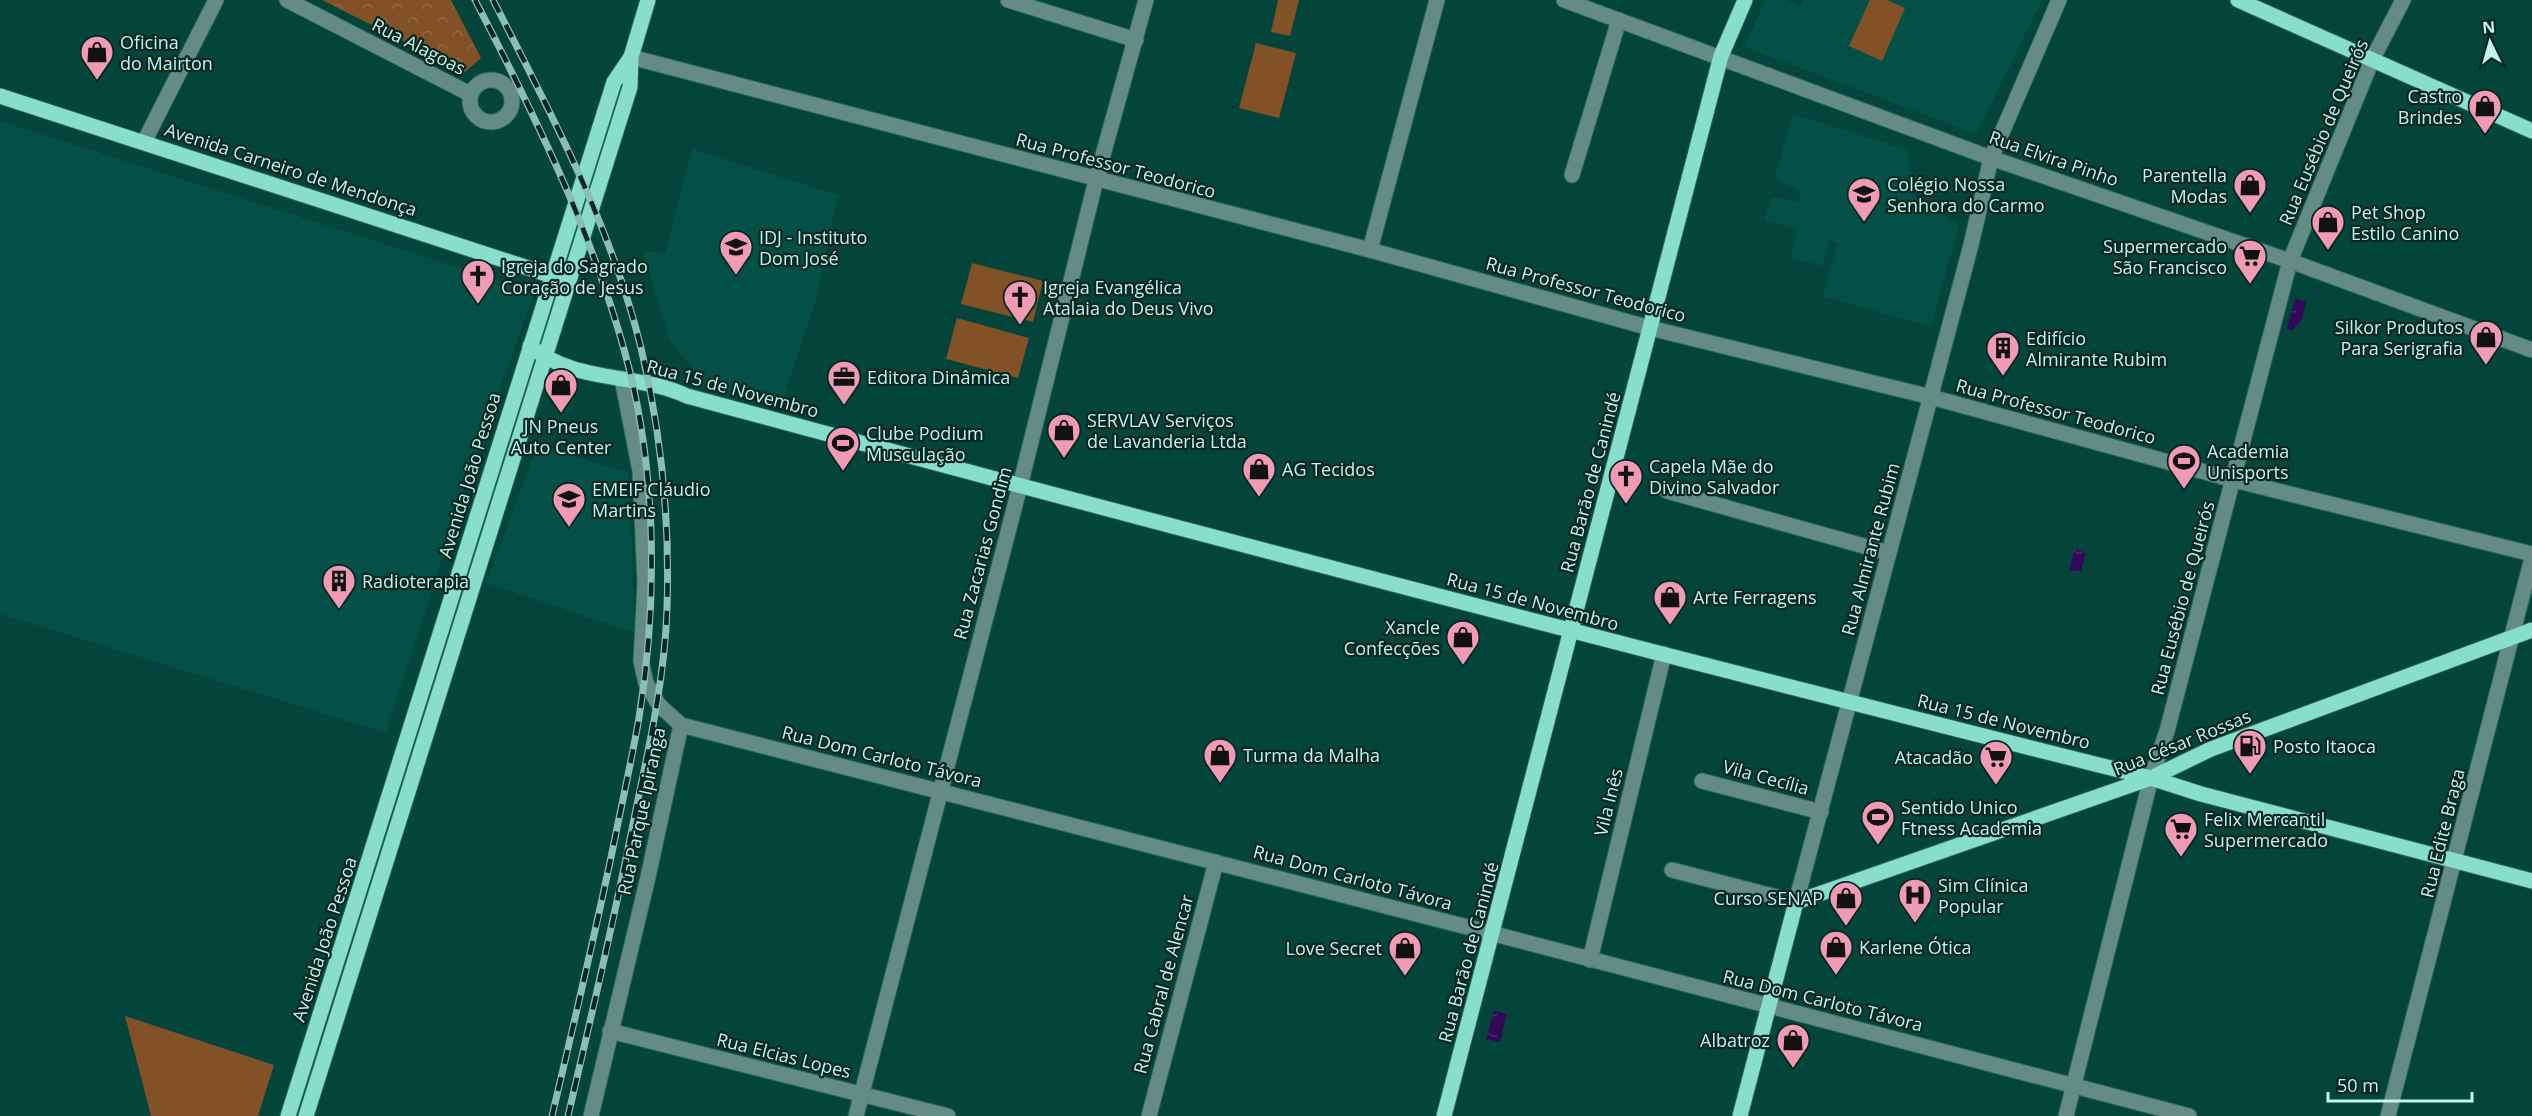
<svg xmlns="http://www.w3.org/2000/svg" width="2532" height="1116" viewBox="0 0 2532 1116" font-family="'Open Sans',sans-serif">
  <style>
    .built { fill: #055046 }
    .green { fill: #825125 }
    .park { fill: url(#park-crowns) }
    .water { fill: url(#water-ripples) }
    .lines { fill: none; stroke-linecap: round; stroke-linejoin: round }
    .minor-casing { stroke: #26645a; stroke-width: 17 }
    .major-casing { stroke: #26645a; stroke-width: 17 }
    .minor { stroke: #648c84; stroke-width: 15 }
    .major { stroke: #88decd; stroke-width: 15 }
    .rail-casing { stroke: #8abfb5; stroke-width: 7 }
    .rail { stroke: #042722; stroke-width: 4.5; stroke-dasharray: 14; stroke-linecap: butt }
    .labels { text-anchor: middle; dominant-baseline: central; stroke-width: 4.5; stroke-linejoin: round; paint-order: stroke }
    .poi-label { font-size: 18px; fill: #c3f3e9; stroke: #042722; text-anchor: start }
    .street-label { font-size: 18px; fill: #c3f3e9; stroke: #042722 }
  </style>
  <defs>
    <pattern id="park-crowns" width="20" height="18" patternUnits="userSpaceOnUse" patternTransform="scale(1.5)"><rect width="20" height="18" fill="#825125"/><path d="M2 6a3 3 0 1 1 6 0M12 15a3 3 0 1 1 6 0" fill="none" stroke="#926a45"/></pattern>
    <pattern id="water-ripples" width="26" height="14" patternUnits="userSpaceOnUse" patternTransform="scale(1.5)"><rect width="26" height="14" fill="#320959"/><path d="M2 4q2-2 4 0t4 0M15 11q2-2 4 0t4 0" fill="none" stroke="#4e2d71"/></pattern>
  </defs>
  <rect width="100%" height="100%" fill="#03443b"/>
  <g class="built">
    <path d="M1765,0H1787L1800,6L1803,0H2042L1976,134L1744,47Z"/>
    <path d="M1793,114L1908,150L1913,194L1959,225L1931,327L1823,296L1837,243L1829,240L1823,266L1790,258L1797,230L1765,220L1771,197L1798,202L1802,191L1774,179Z"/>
    <path d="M0,121L535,292L473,463L386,733L0,614Z"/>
    <path d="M692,149L838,195L816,299L781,407L704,383L669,339L643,251L665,253Z"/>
    <path d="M538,444L629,473L635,633L486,583Z"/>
  </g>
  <g class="green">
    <path d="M1278,0H1299L1290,36L1271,32Z"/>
    <path d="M1870,0H1887L1905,8L1882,61L1849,46Z"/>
    <path d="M1256,43L1296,53L1279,118L1239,108Z"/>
    <path d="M972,263L1043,281L1033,322L961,304Z"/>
    <path d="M957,318L1029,338L1018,378L946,359Z"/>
    <path d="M125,1016L274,1065L258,1116H151Z"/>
  </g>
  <path class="park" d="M322,0H451L481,58L465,72Z"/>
  <g class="water">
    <path d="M2295,299L2306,301L2302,320L2291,331L2287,329Z"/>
    <path d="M2077,549L2086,553L2081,571L2076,570L2075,573L2069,571L2074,550Z"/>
    <path d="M1494,1010L1507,1014L1500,1042L1486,1039Z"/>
  </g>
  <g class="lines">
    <g class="minor-casing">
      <g id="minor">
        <path d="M287,0L470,94"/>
        <path d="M1008,0L1136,40"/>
        <path d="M1564,0L1991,158L2290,261L2532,350"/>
        <path d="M631,57L1370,250L1650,328L1931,397L2234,480L2532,554"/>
        <circle cx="491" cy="101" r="21"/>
        <path d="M144,142L216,0"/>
        <path d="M1572,175L1619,20"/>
        <path d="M1370,250L1437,0"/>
        <path d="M622,379L640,471L645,583L641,661L646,683L659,705L681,725L1506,937L2189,1116"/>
        <path d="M1667,491L1889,553"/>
        <path d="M1702,781L1821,812"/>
        <path d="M1672,870L1796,902L1971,245L1991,158L2059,0"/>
        <path d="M1590,960L1664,654"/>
        <path d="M610,1031L948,1116"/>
        <path d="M591,1116L648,877L681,725"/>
        <path d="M856,1116L1020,486L1096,180L1146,0"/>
        <path d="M1149,1116L1216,862"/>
        <path d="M2066,1116L2151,778L2167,731L2290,261L2372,60L2403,0"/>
        <path d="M2388,1116L2532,558"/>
      </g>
    </g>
    <g class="major-casing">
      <g id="major">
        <path d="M2238,0L2532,131"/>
        <path d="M0,96L562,279"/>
        <path d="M530,346C576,384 635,372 687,396C1174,528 1662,656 2151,778L2201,794L2532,881"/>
        <path d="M288,1116L614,82L631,57"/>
        <path d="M306,1116L630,87L631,57L648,0"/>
        <path d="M1444,1116L1721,56L1745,0"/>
        <path d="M1740,1116L1796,902L2151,778L2211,749L2532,630"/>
      </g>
    </g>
    <use href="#minor" class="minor"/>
    <use href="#major" class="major"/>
    <g class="rail-casing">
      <g id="rail">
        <path d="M475,0C534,114 591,229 625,353C657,469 658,600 639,718C632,758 623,798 615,838C596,931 574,1023 552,1116"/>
        <path d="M493,0C550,112 611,225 641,348C661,432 670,521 667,608C665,675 650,743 636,809C616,912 592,1014 568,1116"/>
      </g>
    </g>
    <use href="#rail" class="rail"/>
  </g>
  <defs>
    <g id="shop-pin" transform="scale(1.725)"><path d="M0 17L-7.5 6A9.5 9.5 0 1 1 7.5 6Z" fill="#f19ab4" stroke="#042722"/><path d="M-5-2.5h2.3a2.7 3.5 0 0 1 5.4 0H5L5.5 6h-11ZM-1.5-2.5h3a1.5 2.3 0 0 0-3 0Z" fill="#111"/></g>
    <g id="school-pin" transform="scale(1.725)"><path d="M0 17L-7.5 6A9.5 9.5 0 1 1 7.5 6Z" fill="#f19ab4" stroke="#042722"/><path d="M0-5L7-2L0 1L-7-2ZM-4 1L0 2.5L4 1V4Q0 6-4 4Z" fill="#111"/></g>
    <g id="university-pin" transform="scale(1.725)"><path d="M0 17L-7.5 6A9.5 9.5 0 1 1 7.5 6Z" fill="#f19ab4" stroke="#042722"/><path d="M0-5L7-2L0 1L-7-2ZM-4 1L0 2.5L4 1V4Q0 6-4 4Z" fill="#111"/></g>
    <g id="supermarket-pin" transform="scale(1.725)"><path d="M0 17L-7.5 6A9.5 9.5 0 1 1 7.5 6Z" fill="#f19ab4" stroke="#042722"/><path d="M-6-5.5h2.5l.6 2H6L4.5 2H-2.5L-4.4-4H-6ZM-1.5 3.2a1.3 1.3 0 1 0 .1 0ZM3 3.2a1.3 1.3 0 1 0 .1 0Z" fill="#111"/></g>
    <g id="church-pin" transform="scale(1.725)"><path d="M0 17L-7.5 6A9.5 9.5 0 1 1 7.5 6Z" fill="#f19ab4" stroke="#042722"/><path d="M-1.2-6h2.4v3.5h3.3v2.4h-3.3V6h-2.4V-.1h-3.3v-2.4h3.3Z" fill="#111"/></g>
    <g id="building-pin" transform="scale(1.725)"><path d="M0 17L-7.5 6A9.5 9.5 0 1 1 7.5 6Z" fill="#f19ab4" stroke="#042722"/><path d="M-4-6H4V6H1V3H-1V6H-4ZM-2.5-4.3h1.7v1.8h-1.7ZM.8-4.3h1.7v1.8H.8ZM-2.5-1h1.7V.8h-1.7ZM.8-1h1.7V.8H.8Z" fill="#111"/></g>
    <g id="office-pin" transform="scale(1.725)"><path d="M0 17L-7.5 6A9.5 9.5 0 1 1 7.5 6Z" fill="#f19ab4" stroke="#042722"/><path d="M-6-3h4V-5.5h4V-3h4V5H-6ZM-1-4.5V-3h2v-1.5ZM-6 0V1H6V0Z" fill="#111"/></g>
    <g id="stadium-pin" transform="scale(1.725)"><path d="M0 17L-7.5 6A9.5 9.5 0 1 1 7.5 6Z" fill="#f19ab4" stroke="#042722"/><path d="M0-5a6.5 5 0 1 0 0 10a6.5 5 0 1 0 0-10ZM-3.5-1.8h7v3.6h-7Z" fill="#111"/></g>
    <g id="fuel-pin" transform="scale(1.725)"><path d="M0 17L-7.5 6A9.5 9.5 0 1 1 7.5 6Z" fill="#f19ab4" stroke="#042722"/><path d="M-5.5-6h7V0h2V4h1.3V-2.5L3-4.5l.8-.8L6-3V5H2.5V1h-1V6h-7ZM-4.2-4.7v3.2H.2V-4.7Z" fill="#111"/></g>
    <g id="hospital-pin" transform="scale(1.725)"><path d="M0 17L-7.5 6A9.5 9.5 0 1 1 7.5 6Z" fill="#f19ab4" stroke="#042722"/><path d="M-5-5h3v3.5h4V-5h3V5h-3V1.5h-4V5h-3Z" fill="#111"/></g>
  </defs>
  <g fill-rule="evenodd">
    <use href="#shop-pin" x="97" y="52"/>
    <use href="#shop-pin" x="2485" y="106"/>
    <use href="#shop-pin" x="2250" y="185"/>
    <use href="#school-pin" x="1864" y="194"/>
    <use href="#shop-pin" x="2328" y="222"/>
    <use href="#university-pin" x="736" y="247"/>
    <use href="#supermarket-pin" x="2250" y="256"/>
    <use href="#church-pin" x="478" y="276"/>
    <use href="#church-pin" x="1020" y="297"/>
    <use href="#shop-pin" x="2486" y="337"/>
    <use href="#building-pin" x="2003" y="348"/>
    <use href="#office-pin" x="844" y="377"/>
    <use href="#shop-pin" x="561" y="385"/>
    <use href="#shop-pin" x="1064" y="430"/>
    <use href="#stadium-pin" x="843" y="443"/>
    <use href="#stadium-pin" x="2184" y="461"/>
    <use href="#shop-pin" x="1259" y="469"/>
    <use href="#church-pin" x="1626" y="476"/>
    <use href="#school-pin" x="569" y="499"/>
    <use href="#building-pin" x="339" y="581"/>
    <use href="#shop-pin" x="1670" y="597"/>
    <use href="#shop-pin" x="1463" y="637"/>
    <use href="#fuel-pin" x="2250" y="746"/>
    <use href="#shop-pin" x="1220" y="755"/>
    <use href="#supermarket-pin" x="1996" y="757"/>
    <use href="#stadium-pin" x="1878" y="817"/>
    <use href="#supermarket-pin" x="2181" y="829"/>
    <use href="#hospital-pin" x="1915" y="895"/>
    <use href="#shop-pin" x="1846" y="898"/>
    <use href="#shop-pin" x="1836" y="947"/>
    <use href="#shop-pin" x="1405" y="948"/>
    <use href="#shop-pin" x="1793" y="1040"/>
  </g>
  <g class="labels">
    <g class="poi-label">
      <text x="120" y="42">Oficina<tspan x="120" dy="21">do Mairton</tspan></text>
      <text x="2462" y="96" text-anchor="end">Castro<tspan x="2462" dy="21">Brindes</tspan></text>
      <text x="2227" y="175" text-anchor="end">Parentella<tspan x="2227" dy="21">Modas</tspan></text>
      <text x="1887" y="184">Colégio Nossa<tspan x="1887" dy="21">Senhora do Carmo</tspan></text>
      <text x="2351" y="212">Pet Shop<tspan x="2351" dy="21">Estilo Canino</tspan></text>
      <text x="759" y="237">IDJ - Instituto<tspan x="759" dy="21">Dom José</tspan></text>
      <text x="2227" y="246" text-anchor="end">Supermercado<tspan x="2227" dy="21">São Francisco</tspan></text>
      <text x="501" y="266">Igreja do Sagrado<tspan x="501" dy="21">Coração de Jesus</tspan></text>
      <text x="1043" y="287">Igreja Evangélica<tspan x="1043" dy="21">Atalaia do Deus Vivo</tspan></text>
      <text x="2463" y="327" text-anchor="end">Silkor Produtos<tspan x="2463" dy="21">Para Serigrafia</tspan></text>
      <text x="2026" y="338">Edifício<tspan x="2026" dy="21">Almirante Rubim</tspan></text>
      <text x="867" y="377">Editora Dinâmica</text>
      <text x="1087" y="420">SERVLAV Serviços<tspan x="1087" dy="21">de Lavanderia Ltda</tspan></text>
      <text x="561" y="426" text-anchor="middle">JN Pneus<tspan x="561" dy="21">Auto Center</tspan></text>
      <text x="866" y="433">Clube Podium<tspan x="866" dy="21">Musculação</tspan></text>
      <text x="2207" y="451">Academia<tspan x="2207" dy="21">Unisports</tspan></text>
      <text x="1649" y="466">Capela Mãe do<tspan x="1649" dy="21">Divino Salvador</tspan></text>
      <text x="1282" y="469">AG Tecidos</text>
      <text x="592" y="489">EMEIF Cláudio<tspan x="592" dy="21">Martins</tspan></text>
      <text x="362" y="581">Radioterapia</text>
      <text x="1693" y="597">Arte Ferragens</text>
      <text x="1440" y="627" text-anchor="end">Xancle<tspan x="1440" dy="21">Confecções</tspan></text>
      <text x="2273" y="746">Posto Itaoca</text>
      <text x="1243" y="755">Turma da Malha</text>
      <text x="1973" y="757" text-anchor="end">Atacadão</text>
      <text x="1901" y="807">Sentido Unico<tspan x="1901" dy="21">Ftness Academia</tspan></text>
      <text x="2204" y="819">Felix Mercantil<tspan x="2204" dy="21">Supermercado</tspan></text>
      <text x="1938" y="885">Sim Clínica<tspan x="1938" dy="21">Popular</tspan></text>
      <text x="1823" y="898" text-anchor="end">Curso SENAP</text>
      <text x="1859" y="947">Karlene Ótica</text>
      <text x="1382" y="948" text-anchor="end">Love Secret</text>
      <text x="1770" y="1040" text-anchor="end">Albatroz</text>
    </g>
    <g class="street-label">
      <text transform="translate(419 46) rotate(27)">Rua Alagoas</text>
      <text transform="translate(2323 132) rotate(-67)">Rua Eusébio de Queirós</text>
      <text transform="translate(2054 158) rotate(19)">Rua Elvira Pinho</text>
      <text transform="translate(1116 165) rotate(15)">Rua Professor Teodorico</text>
      <text transform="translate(291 169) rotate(18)">Avenida Carneiro de Mendonça</text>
      <text transform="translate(1586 289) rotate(15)">Rua Professor Teodorico</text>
      <text transform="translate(733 388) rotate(15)">Rua 15 de Novembro</text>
      <text transform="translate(2056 411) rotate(15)">Rua Professor Teodorico</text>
      <text transform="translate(469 475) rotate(-73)">Avenida João Pessoa</text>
      <text transform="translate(1590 482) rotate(-75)">Rua Barão de Canindé</text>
      <text transform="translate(1870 549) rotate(-75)">Rua Almirante Rubim</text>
      <text transform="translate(982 553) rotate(-75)">Rua Zacarias Gondim</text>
      <text transform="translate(2182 598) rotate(-75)">Rua Eusébio de Queirós</text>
      <text transform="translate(1533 601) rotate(15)">Rua 15 de Novembro</text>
      <text transform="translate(2004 721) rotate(14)">Rua 15 de Novembro</text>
      <text transform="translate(2182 742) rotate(-22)">Rua César Rossas</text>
      <text transform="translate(882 756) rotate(14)">Rua Dom Carloto Távora</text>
      <text transform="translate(1766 777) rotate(15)">Vila Cecília</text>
      <text transform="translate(1608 802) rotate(-76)">Vila Inês</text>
      <text transform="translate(641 811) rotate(-78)">Rua Parque Ipiranga</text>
      <text transform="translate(2442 833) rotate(-76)">Rua Edite Braga</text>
      <text transform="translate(1353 877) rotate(15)">Rua Dom Carloto Távora</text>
      <text transform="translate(324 939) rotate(-72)">Avenida João Pessoa</text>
      <text transform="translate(1468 952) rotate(-75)">Rua Barão de Canindé</text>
      <text transform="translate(1163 984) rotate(-75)">Rua Cabral de Alencar</text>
      <text transform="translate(1823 1000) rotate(14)">Rua Dom Carloto Távora</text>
      <text transform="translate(784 1055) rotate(14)">Rua Elcias Lopes</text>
    </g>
  </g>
  <g transform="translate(2490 42) rotate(355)" stroke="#042722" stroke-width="4.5" paint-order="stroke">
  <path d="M0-4.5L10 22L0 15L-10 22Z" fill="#c3f3e9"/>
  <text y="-9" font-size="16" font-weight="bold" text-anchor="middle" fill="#c3f3e9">N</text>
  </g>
  <path d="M2328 1092v9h144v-9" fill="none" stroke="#c3f3e9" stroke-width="3"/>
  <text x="2337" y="1092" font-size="18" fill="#c3f3e9" stroke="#042722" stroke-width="4.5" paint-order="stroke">50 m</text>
</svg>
